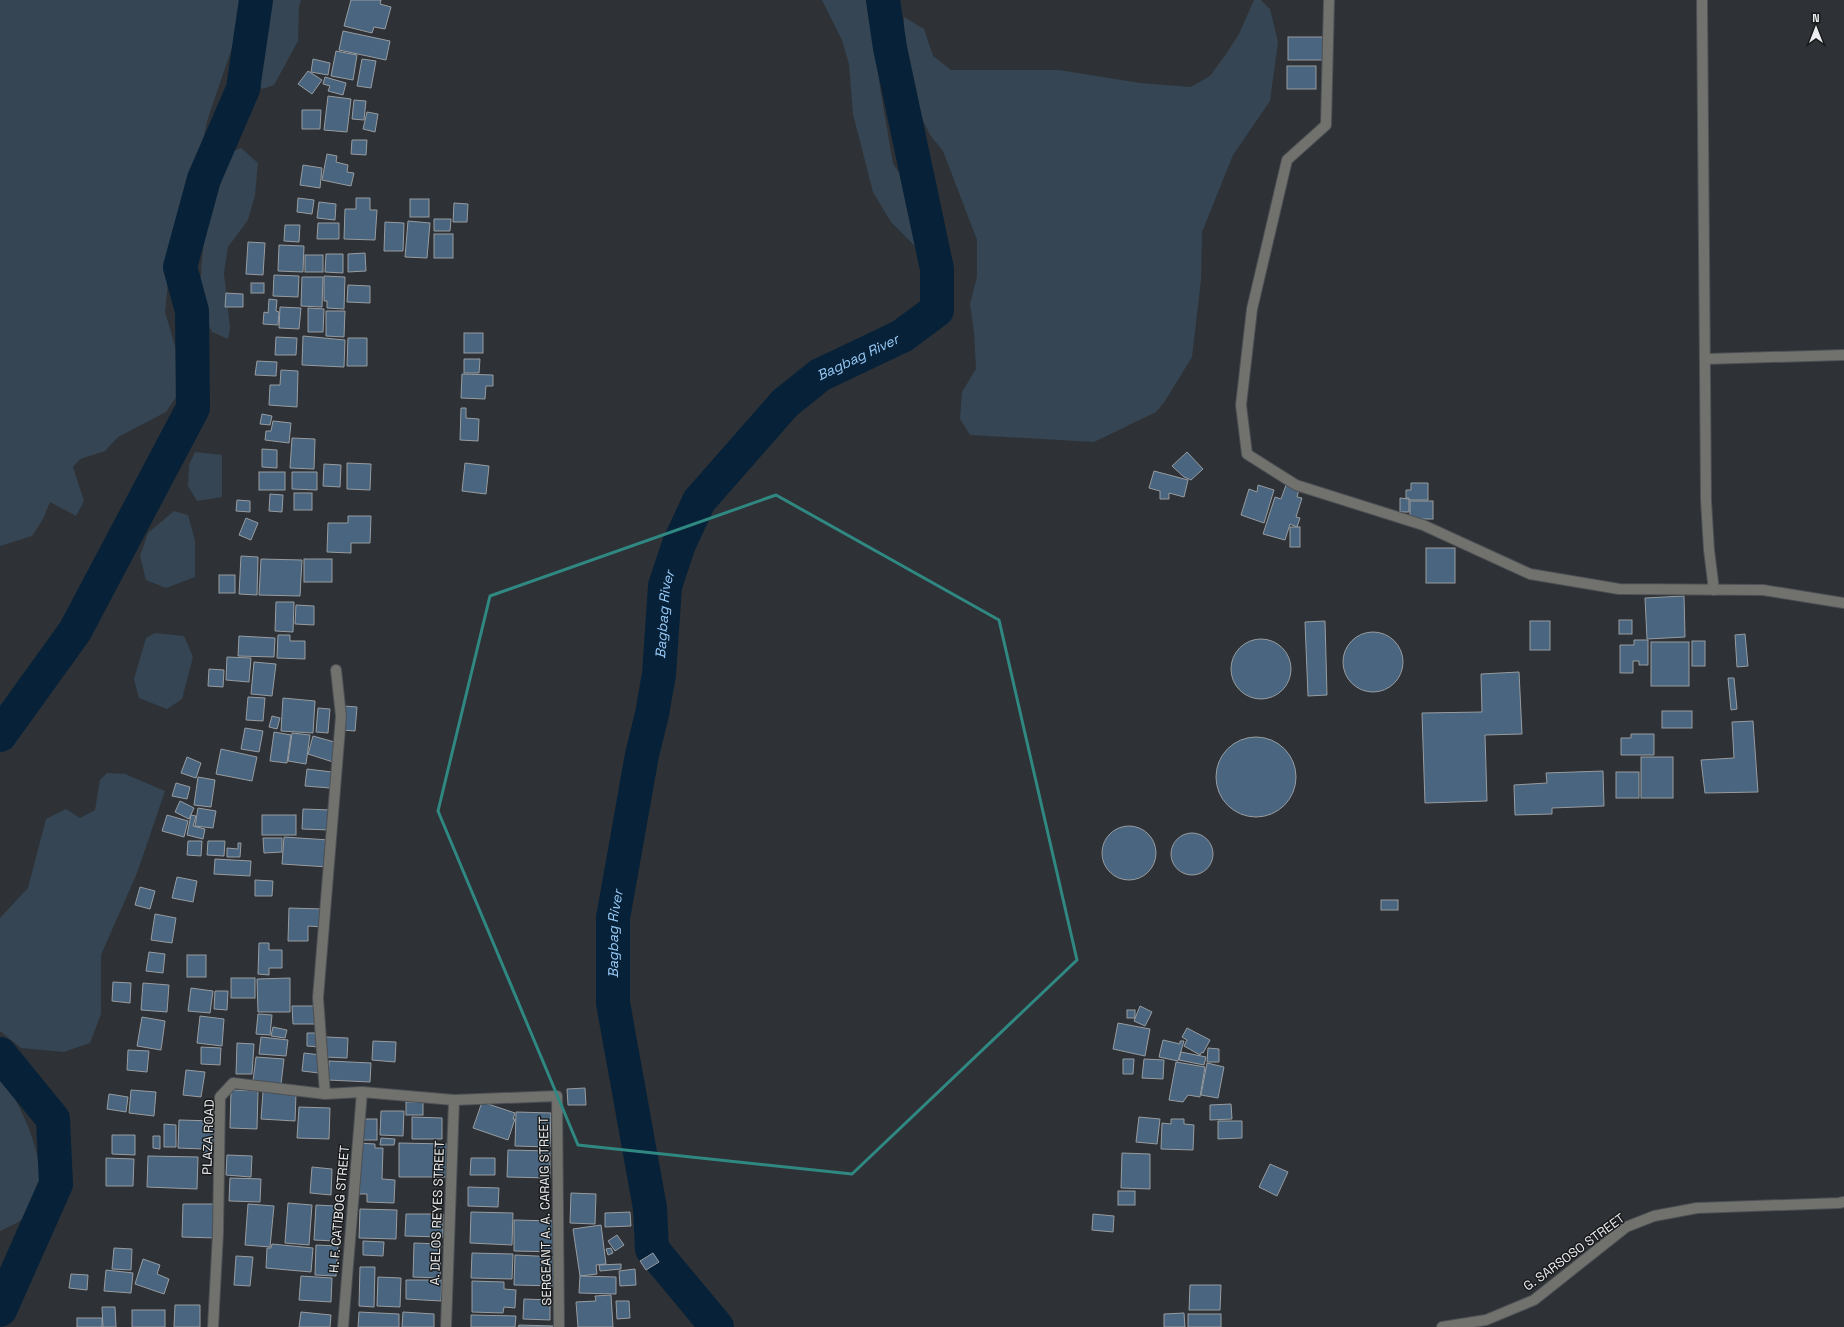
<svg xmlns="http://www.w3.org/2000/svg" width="1844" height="1327" viewBox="0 0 1844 1327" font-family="'Space Grotesk',sans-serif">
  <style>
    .green { fill: #354553 }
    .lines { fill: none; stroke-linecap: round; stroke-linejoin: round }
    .river { stroke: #072238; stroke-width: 34 }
    .building { fill: #49657f; stroke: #979ca0 }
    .minor-casing { stroke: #4c5054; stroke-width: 12 }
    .minor { stroke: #71716e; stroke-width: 10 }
    .marked { fill: none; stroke: #308882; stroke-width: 3; stroke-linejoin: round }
    .labels { text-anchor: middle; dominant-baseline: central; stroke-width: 3; stroke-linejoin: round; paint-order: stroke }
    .street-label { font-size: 13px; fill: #ebedf0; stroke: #181a1b }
    .water-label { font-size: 14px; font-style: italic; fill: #97c9f7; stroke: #181a1b }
  </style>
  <rect width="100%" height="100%" fill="#2e3236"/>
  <g class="green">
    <path d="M0,0H243L235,39L207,121L198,167L184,203L172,242L165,312L180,363V391L166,412L118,437L105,451L80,459L73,467L84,501L76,516L50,502L43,519L32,536L0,546Z"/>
    <path d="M271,0H301L299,6L298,41L274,85L262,89L255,74L260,46Z"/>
    <path d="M822,0H868L871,8L880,88L893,164L917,198L931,227L918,249L891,222L873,192L853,114L849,64L842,40Z"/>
    <path d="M1254,0H1261L1270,9L1278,42L1270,101L1233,155L1202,232L1201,280L1192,357L1165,401L1156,412L1094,442L970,435L960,419L962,392L976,369L974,333L970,304L977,277V240L943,151L930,135L920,114L908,84L903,58L904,17L924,29L933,56L951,70H1059L1140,83L1191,87L1210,76L1226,54L1239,34Z"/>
    <path d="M241,148L258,163L255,195L248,220L228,247L224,273L230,328L228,339L212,332C209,326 205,319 203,313C199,302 200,288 201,276C202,234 214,194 226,154Z"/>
    <path d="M195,452L222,455V497L197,501L188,486L189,465Z"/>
    <path d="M174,511L188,515L195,541V577L166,588L146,580L140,556L148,533Z"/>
    <path d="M155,633L184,636L193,657L182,699L167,709L139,698L134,679L146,638Z"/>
    <path d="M107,773L125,774L165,791L137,873L101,955V1014L90,1043L64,1052L21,1048L0,1031V918L28,888L46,819L66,809L80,818L95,810L100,780Z"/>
    <path d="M0,1073C22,1108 60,1178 26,1216C21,1222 8,1227 0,1231Z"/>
  </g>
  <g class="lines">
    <g class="river">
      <path d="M0,735L75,631L193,408L192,311L180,267L204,179L243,89L256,0"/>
      <path d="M0,1054L53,1119L56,1184L0,1310"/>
      <path id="s1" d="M717,1327L652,1249L650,1208L613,1003V918L642,755L652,714L659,674L665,586L679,544L699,501L785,403L820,375L902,336L937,310V269L890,48L883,0"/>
    </g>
  </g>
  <g class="building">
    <path d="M351,0H381L380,4L391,7L385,29L374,27L372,33L344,26Z"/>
    <path d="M343,31L390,41L386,60L339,50Z"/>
    <rect x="1288" y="37" width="37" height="23"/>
    <path d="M336,51L357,55L353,80L331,76Z"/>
    <path d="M313,59L330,63L328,75L311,72Z"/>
    <path d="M362,59L376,61L371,88L357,86Z"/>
    <rect x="1287" y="66" width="29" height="23"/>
    <path d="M308,71L322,80L312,94L298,84Z"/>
    <path d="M325,77L346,83L343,95L328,91L330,86L323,84Z"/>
    <path d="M328,96L351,99L347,132L324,130Z"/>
    <path d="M354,100L366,101L364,120L352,119Z"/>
    <path d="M302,110H321L320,129H302Z"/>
    <path d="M367,112L378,114L375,132L363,129Z"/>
    <path d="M352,140H367L366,155L351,154Z"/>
    <path d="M327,154L337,156L336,162L348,165L347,172L354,173L351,186L322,180Z"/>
    <path d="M303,165L322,168L320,188L300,185Z"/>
    <path d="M298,198L314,200L312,214L297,212Z"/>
    <path d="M356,198H370V210H377L375,240L344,239L345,209H356Z"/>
    <rect x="410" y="199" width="19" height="18"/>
    <path d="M319,202L336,204L335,220L317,218Z"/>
    <path d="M454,203L468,204L467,222H453Z"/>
    <path d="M434,219H451L450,231H434Z"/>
    <path d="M408,221L430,223L427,258L405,257Z"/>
    <path d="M385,222L404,223L403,251H384Z"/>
    <path d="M318,223H339V239H317Z"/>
    <path d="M285,225H300L299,242L284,241Z"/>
    <rect x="434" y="234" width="19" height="24"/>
    <path d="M248,242L265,243L263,275L246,274Z"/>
    <path d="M279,245L304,246L303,272L278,271Z"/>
    <path d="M365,253L366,271L348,272V254Z"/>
    <path d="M326,254H343V273L325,272Z"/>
    <rect x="305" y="255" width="18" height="17"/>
    <path d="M274,275L299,276L298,297L273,296Z"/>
    <path d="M324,276L345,277L344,309L327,308V301H324Z"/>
    <path d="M302,277H323L322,307L301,306Z"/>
    <rect x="251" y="283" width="13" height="10"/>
    <path d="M348,285L370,286V303L347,302Z"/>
    <path d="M226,293L243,294V307H225Z"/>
    <path d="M269,299L277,300L276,311L279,312L278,325L263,324L264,312L268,313Z"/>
    <path d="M280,307L301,308L299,329L279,328Z"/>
    <path d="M308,308L324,309L323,332H308Z"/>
    <path d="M326,311H345L344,337L326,336Z"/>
    <rect x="464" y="333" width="19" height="20"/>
    <path d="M303,336L345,340L344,367L302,365Z"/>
    <path d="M276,337L297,338L296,355H275Z"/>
    <path d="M348,338H367V366H347Z"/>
    <path d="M464,359H480L479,373H464Z"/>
    <path d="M257,361L277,362L276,376L255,375Z"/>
    <path d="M281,370L298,371L297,407L269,405L270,385H280Z"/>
    <path d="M462,374L493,375V386H486L485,399L461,398Z"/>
    <path d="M461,408H466V418L479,419L478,441L460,440Z"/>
    <path d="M262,414L272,416L270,425L260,424Z"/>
    <path d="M273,421L291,423L289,443L265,440L266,431H271Z"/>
    <path d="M292,438L315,439L314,469L290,468Z"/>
    <path d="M262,449L277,450V468L262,467Z"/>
    <path d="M1187,452L1203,469L1191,480L1184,477L1172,466Z"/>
    <path d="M347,463L371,464L370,490L347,489Z"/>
    <path d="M465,463L489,466L486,494L462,491Z"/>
    <path d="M324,464L341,465L340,487L323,486Z"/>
    <path d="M1154,471L1188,480L1184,497L1169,493V499H1160V491L1149,488Z"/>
    <rect x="259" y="472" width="26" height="18"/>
    <path d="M292,472H317V490L292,489Z"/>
    <path d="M1411,483H1428V500H1409V498H1406V490H1411Z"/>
    <path d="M1258,485L1274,490L1264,523L1241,515L1249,489L1257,492Z"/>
    <path d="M1286,485L1299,489L1297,497L1302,498L1296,517L1300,518L1297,527L1290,524L1285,540L1263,534L1275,497L1281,499Z"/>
    <rect x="294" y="493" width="18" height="17"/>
    <path d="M270,494L283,495L282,512L269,511Z"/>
    <path d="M1400,498L1409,499V512H1400Z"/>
    <path d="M237,500L250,501V512L236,511Z"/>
    <rect x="1410" y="501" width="23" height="18"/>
    <path d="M348,516H371L370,543H351V553L327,552L328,523H348Z"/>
    <path d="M246,518L258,523L251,540L239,535Z"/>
    <rect x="1290" y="527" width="10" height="20"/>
    <rect x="1426" y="548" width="29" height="35"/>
    <path d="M241,556L258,557L257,595L239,594Z"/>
    <path d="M261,559L302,560L300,596L259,595Z"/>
    <rect x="304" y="559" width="28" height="23"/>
    <rect x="219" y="575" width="16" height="18"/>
    <path d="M1684,596L1685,637L1647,639L1645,598Z"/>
    <path d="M276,602H294L293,632L275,631Z"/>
    <path d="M296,605L314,606V625L295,624Z"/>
    <rect x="1619" y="620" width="13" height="14"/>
    <path d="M1325,621L1327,695L1308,696L1305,622Z"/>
    <rect x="1530" y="621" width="20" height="29"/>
    <circle cx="1373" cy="662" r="30"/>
    <path d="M1745,634L1748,666L1737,667L1735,635Z"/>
    <path d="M278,635H290V641H305V659L277,658Z"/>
    <path d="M239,636L275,638L274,657L238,656Z"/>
    <circle cx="1261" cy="669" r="30"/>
    <path d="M1634,640H1648V665H1639V661H1633V673H1620V645H1634Z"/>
    <rect x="1692" y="641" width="13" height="25"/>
    <rect x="1651" y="642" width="38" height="44"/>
    <path d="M227,657L251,658L249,682L226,680Z"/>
    <path d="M254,662L276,664L272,696L251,694Z"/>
    <path d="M209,669L224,670L223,687L208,686Z"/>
    <path d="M1519,672L1522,734L1485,735L1487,801L1425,803L1422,713L1482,712L1481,674Z"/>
    <path d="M1728,678H1734L1737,709L1731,710Z"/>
    <path d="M248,697L265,698L263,721L246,720Z"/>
    <path d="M283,698L315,701L313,733L281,731Z"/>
    <path d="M344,706L357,707L355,731L342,730Z"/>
    <path d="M318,708L330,709L328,733L316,732Z"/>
    <rect x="1662" y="711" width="30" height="17"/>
    <path d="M272,716L280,718L277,729L269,727Z"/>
    <path d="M1753,721L1758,792L1705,793L1701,760L1734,758L1732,722Z"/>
    <path d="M245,728L263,731L259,752L241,749Z"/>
    <path d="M274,732L291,735L287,763L270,761Z"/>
    <path d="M292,733L310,735L306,764L288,761Z"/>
    <path d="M1631,734H1654V755H1621V738H1631Z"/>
    <path d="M313,736L338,743L333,762L308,754Z"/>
    <circle cx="1256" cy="777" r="40"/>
    <path d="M221,749L257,757L252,781L216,774Z"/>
    <path d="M187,757L201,763L196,778L181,773Z"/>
    <rect x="1641" y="757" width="32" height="41"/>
    <path d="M307,769L332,772L330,788L305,786Z"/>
    <path d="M1603,771L1604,806L1552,808V814L1515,815L1514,785L1547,783L1546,773Z"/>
    <rect x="1616" y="772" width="23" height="26"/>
    <path d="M198,777L215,780L211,807L194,805Z"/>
    <path d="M176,783L190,787L187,799L172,796Z"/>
    <path d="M180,801L194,808L189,819L175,812Z"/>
    <path d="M198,808L216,811L213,828L195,826Z"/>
    <path d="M303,809L332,810L331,830L302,829Z"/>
    <path d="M167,815L188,821L184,837L162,831Z"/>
    <path d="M191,815L196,816L193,826L205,829L203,839L187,835Z"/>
    <rect x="262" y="815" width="34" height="20"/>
    <circle cx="1129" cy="853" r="27"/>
    <circle cx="1192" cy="854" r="21"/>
    <path d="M284,837L329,840L328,867L282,864Z"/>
    <path d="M263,838H282V852L264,853Z"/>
    <path d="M188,841H202L201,856L187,855Z"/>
    <path d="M208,841H225L224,856L207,855Z"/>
    <path d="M238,843H241L240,857H227V848L238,849Z"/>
    <path d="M215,859L251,861L250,876L214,874Z"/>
    <path d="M177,877L197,881L193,902L172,898Z"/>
    <path d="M255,880L273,881L272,896H255Z"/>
    <path d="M140,887L155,891L150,909L135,905Z"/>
    <rect x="1381" y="900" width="17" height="10"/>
    <path d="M289,908L323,909L322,927L308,926V941H288Z"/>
    <path d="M155,914L176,918L172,943L151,940Z"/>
    <path d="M259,943H269V950H282V968H269V975L258,974Z"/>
    <path d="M149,952L165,954L163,973L146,971Z"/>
    <rect x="187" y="955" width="19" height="22"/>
    <rect x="231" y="978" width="24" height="20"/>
    <path d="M290,978V1012H258L257,979Z"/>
    <path d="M113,982L131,983L130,1003L112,1001Z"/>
    <path d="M143,983L169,985L167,1012L141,1010Z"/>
    <path d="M191,988L213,991L210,1013L188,1011Z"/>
    <path d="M215,991H228L227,1010L214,1009Z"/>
    <path d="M292,1006H315V1024H293Z"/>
    <path d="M1140,1006L1152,1012L1145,1026L1134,1021Z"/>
    <rect x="1127" y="1010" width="8" height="8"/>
    <path d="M258,1014L272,1015L270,1035L256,1034Z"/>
    <path d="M200,1016L224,1019L222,1046L197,1043Z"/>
    <path d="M142,1017L165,1021L161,1050L137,1046Z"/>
    <path d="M1118,1023L1150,1029L1145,1056L1113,1049Z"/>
    <path d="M273,1027L287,1030L285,1038L271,1036Z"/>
    <path d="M1187,1028L1210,1040L1203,1053L1202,1052L1200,1055L1184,1046L1187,1040L1182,1037Z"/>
    <path d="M307,1033H320L319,1047L307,1046Z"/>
    <path d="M261,1037L288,1040L286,1056L259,1054Z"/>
    <path d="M326,1037L348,1038L347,1058L325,1057Z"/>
    <path d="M1163,1040L1180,1044V1041H1184L1178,1061L1159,1057Z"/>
    <path d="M373,1041L396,1042L395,1062L372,1060Z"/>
    <path d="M237,1043L254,1044L252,1074H236Z"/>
    <path d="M201,1047L221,1048L220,1065L201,1064Z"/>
    <path d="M1208,1048L1219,1049V1062H1207Z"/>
    <path d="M128,1050L149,1051L147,1072L127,1070Z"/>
    <path d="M1181,1052L1206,1057L1204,1065L1179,1060Z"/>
    <path d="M304,1053L321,1055L319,1073L302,1071Z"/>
    <path d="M256,1057L284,1059L281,1084L253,1081Z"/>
    <path d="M1123,1059H1134L1133,1074H1123Z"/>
    <path d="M1144,1059L1164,1060L1163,1079L1142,1078Z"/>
    <path d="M329,1061L371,1063L370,1082L328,1080Z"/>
    <path d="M1176,1062L1205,1067L1200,1097L1188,1095L1183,1102L1169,1100Z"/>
    <path d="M1207,1063L1224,1067L1218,1098L1201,1095Z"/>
    <path d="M186,1070L205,1072L201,1097L183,1095Z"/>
    <path d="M585,1088L586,1105H568L567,1089Z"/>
    <path d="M131,1090L156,1092L154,1116L129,1113Z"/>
    <path d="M231,1090L258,1091L257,1129L230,1128Z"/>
    <path d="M263,1092L296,1094L295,1121L261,1119Z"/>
    <path d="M109,1094L128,1097L126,1112L107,1109Z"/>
    <rect x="406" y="1102" width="17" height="13"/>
    <path d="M482,1102L515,1113L513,1119H515L508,1140L473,1128Z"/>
    <path d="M1231,1104L1232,1119L1210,1120V1105Z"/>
    <path d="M299,1107L330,1108L329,1139L297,1138Z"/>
    <path d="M381,1111H404L403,1136L380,1135Z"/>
    <path d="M516,1112L551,1113L550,1147L515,1146Z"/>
    <path d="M412,1117L442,1118V1139H412Z"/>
    <path d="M1139,1117L1160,1119L1157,1144L1136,1142Z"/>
    <rect x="361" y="1119" width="16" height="21"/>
    <path d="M1171,1119H1184V1124L1194,1125L1193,1150L1161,1149L1162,1123L1171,1124Z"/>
    <path d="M179,1120L216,1121L219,1153H204V1149L178,1148Z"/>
    <path d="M1218,1121H1242V1138L1218,1139Z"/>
    <path d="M164,1124L176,1125V1147H164Z"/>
    <path d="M112,1135H135V1155L112,1154Z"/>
    <path d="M153,1136H160V1149L153,1148Z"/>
    <path d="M381,1138L395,1139L394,1145H380Z"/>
    <path d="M359,1143L375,1144V1148H383L382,1179L395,1180L394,1203L367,1202V1194H357Z"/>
    <path d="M399,1143L447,1144V1177H399Z"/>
    <path d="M508,1150L550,1151V1178L507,1177Z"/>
    <path d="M1122,1153L1150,1154V1189L1121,1188Z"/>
    <path d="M227,1155L252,1156L251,1177L226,1175Z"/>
    <path d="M148,1156L198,1157L197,1189L147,1187Z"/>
    <path d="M106,1158L134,1159L133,1186H106Z"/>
    <path d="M471,1158H495V1175H470Z"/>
    <path d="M1270,1164L1288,1172L1277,1196L1259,1187Z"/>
    <path d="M312,1167L332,1169L331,1195L310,1193Z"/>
    <path d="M230,1178L261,1179L260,1202L229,1201Z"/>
    <path d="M468,1187L499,1188L498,1207L468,1206Z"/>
    <rect x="1118" y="1191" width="17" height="14"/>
    <path d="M571,1193L596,1194L595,1224L570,1223Z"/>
    <path d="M288,1203L312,1205L309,1245L285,1243Z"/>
    <path d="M183,1204H217L216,1238L182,1237Z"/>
    <path d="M248,1204L274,1206L270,1247L245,1245Z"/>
    <path d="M316,1205L336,1206L335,1241L314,1240Z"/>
    <path d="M360,1209L397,1210L396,1239L359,1238Z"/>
    <path d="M471,1212L513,1213L512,1245L470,1243Z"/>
    <path d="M630,1212L631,1226L605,1227V1213Z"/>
    <path d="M406,1214H443V1237L405,1236Z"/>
    <path d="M1093,1214L1114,1216L1113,1232L1092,1230Z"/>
    <path d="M514,1220L556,1221V1252L514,1251Z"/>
    <path d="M601,1225L606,1264L596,1265L597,1274L580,1276L573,1229Z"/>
    <path d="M617,1235L624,1245L615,1251L608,1241Z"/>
    <path d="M363,1241L384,1242L383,1256L363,1255Z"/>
    <path d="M414,1243L441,1244L440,1278L413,1277Z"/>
    <path d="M272,1244L313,1248L311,1272L266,1268L267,1248H271Z"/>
    <path d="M316,1245L338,1246L336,1276L315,1275Z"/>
    <path d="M114,1248L132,1249L131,1270L112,1269Z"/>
    <path d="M611,1248L613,1253L608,1255L606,1249Z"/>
    <path d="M472,1253L513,1254L512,1279L471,1278Z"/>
    <path d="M653,1253L659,1262L646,1270L640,1261Z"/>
    <path d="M515,1255L557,1257L556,1286L514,1285Z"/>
    <path d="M236,1256L253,1257L250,1286L234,1285Z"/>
    <path d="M143,1259L160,1265L157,1274L169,1279L164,1294L135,1284Z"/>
    <path d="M621,1264V1269L600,1271L599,1265Z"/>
    <path d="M360,1267H375L374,1307L359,1306Z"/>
    <path d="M635,1269L636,1285L620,1286L619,1271Z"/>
    <path d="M106,1270L133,1273L131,1293L104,1291Z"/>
    <path d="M71,1274L88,1275L87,1290L69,1288Z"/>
    <path d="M301,1276L332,1278L331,1302L299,1300Z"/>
    <path d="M580,1276L616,1277V1294L579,1293Z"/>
    <path d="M378,1277L401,1278L400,1307L377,1306Z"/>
    <path d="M406,1280H442L441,1301L406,1299Z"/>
    <path d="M472,1281L504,1282V1289L516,1290L515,1308L504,1307L503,1313L472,1312Z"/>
    <path d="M1190,1285H1221L1220,1310H1189Z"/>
    <path d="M611,1295L613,1327H578L576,1302L596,1301L595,1296Z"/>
    <path d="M524,1299L550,1300V1320L523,1319Z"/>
    <path d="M616,1301H629L630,1318L617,1319Z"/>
    <path d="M175,1305H200V1327H174Z"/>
    <path d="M102,1307H115L116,1327H103Z"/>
    <rect x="132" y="1310" width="33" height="17"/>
    <path d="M301,1312L331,1315L330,1327H299Z"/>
    <path d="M359,1312L399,1314V1327H358Z"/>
    <path d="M403,1312L434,1314V1327H402Z"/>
    <path d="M1184,1313L1185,1327H1164V1314Z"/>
    <rect x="1188" y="1314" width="33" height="13"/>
    <path d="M471,1315L516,1316L515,1327H471Z"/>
    <rect x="77" y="1318" width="25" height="9"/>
    <path d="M519,1325L554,1326L553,1327H518Z"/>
  </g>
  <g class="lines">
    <g class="minor-casing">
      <g id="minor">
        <path d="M1329,0L1326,125L1287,160L1252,309L1241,405L1247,454L1296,485L1423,525L1530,574L1619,589L1763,590L1844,603"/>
        <path d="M1702,0L1706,500L1709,550L1714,590"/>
        <path d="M1706,359L1844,355"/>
        <path d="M325,1094L318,998L341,716L336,670"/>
        <path d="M213,1327L218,1233L220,1097L233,1083L325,1094L362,1092L454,1100L557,1096L559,1327"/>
        <path d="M343,1327L362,1092"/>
        <path d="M446,1327L454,1100"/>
        <path d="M1442,1327L1486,1320L1534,1300L1626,1227L1654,1216L1697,1208L1839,1203L1844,1202"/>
      </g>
    </g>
    <use href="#minor" class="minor"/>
  </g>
  <path class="marked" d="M776,495L999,620L1077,960L852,1174L578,1145L438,811L490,596Z"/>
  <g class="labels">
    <g class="street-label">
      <text transform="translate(208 1137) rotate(-88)">PLAZA ROAD</text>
      <text transform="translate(339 1209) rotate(-85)">H. F. CATIBOG STREET</text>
      <text transform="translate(545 1211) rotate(-91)">SERGEANT A. A. CARAIG STREET</text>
      <text transform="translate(437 1213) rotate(-88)">A. DELOS REYES STREET</text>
      <text transform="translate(1574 1252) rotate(-36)">G. SARSOSO STREET</text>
    </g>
    <g class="water-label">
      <text stroke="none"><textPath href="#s1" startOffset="1081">Bagbag River</textPath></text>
      <text stroke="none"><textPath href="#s1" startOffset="744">Bagbag River</textPath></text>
      <text stroke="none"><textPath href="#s1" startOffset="420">Bagbag River</textPath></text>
    </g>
  </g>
  <g transform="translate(1816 28)" stroke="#181a1b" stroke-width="3" paint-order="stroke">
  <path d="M0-3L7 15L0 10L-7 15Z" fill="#ebedf0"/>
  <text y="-6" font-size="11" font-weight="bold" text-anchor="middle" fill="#ebedf0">N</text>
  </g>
</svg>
